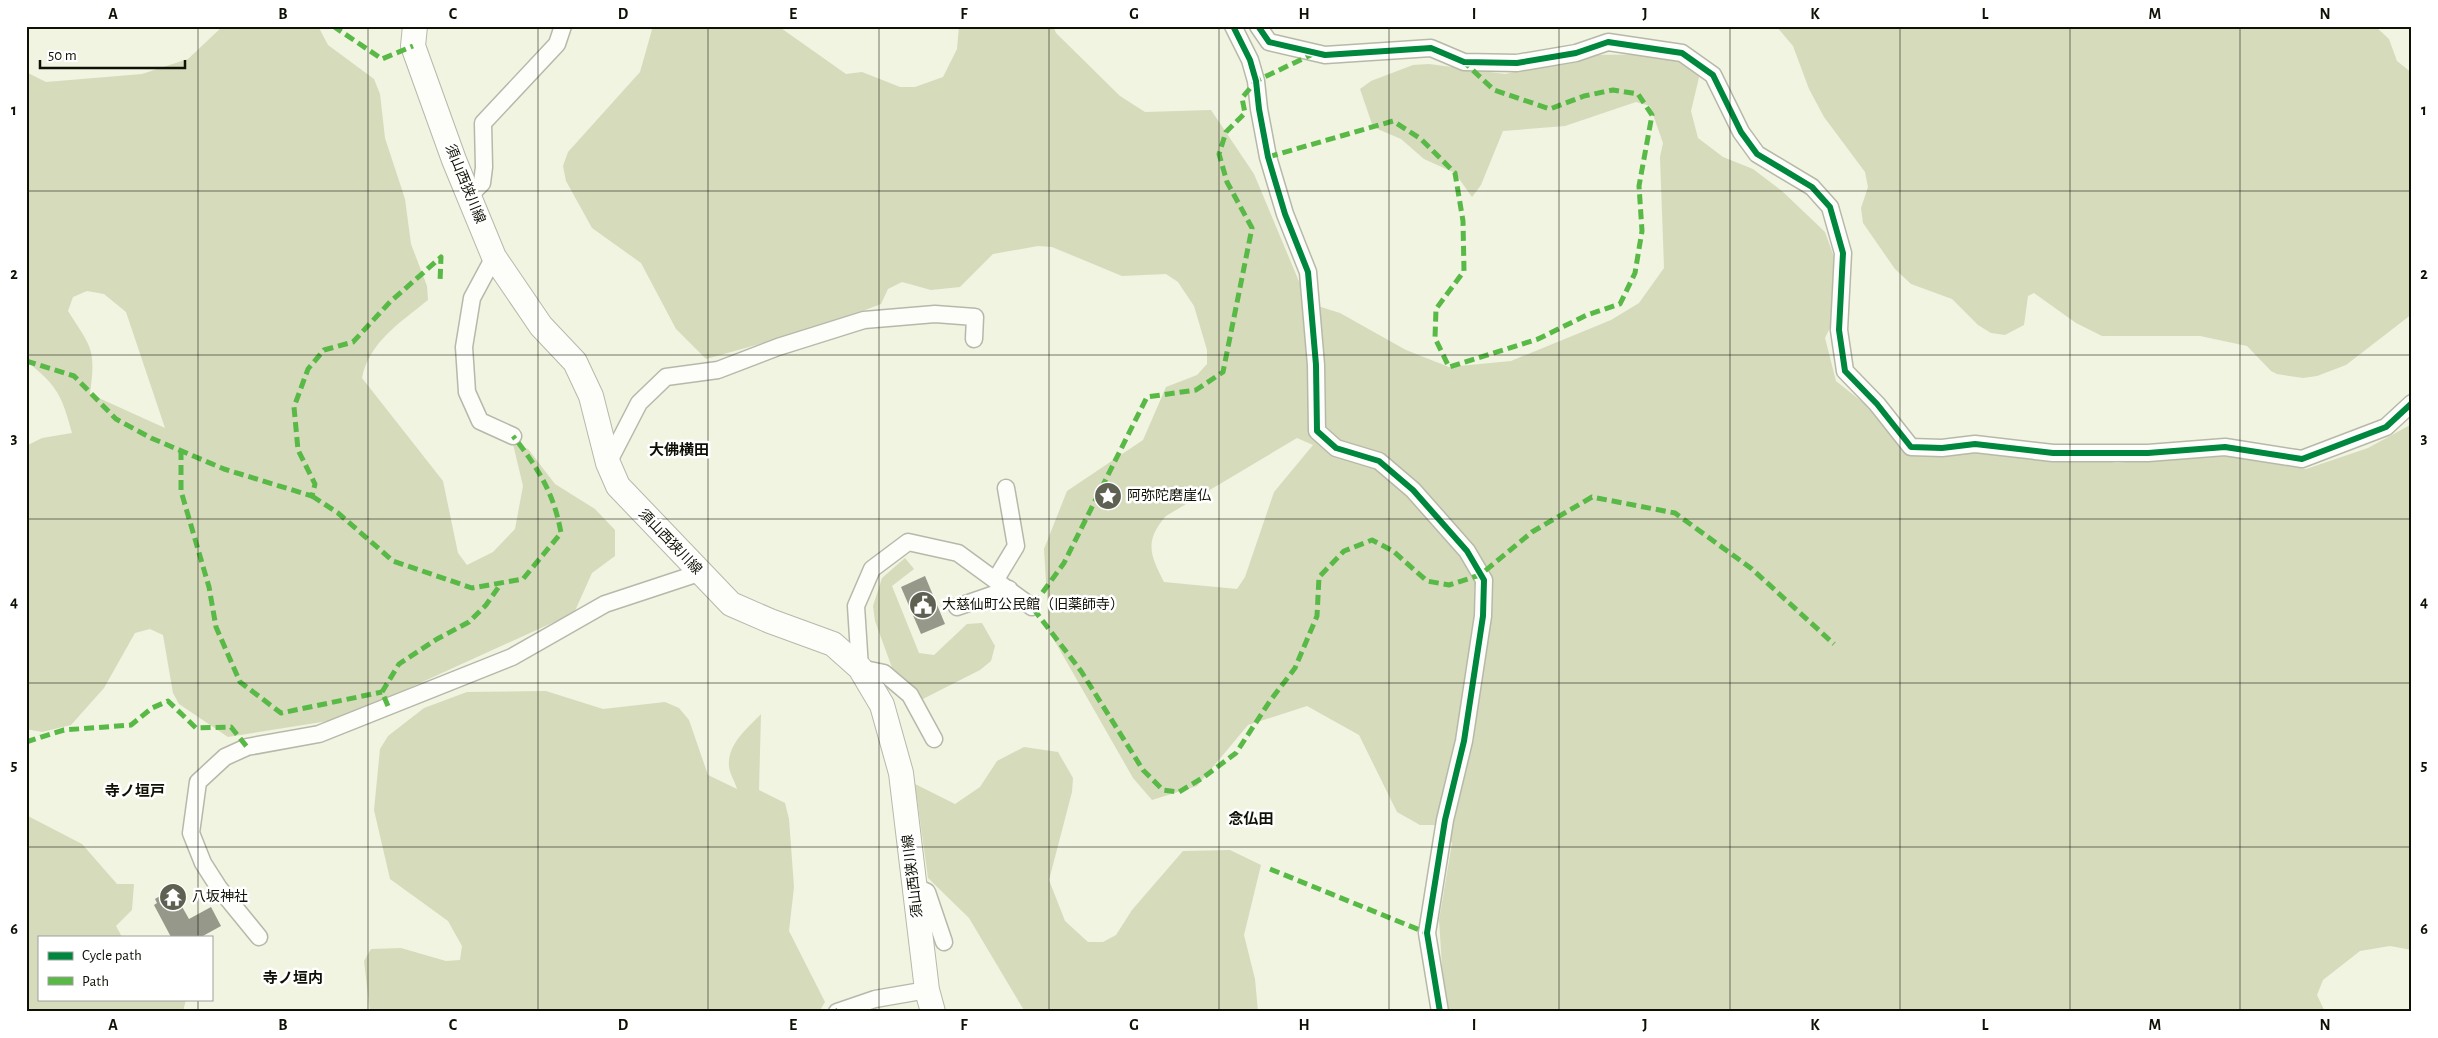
<svg xmlns="http://www.w3.org/2000/svg" width="2438" height="1038" viewBox="0 0 2438 1038" font-family="'Alegreya Sans','Noto Sans JP',sans-serif">
  <style>
    .forest { fill: #d6dbbc; fill-rule: evenodd }
    .building { fill: #96988a }
    .lines { fill: none; stroke-linecap: round; stroke-linejoin: round }
    .minor-casing { stroke: #b6b9a9; stroke-width: 19 }
    .secondary-casing { stroke: #b6b9a9; stroke-width: 26 }
    .minor { stroke: #fdfdfa; stroke-width: 16 }
    .secondary { stroke: #fdfdfa; stroke-width: 24 }
    .quiet { stroke: #58b947; stroke-width: 5; stroke-dasharray: 10 5; stroke-linecap: butt }
    .cycleway-casing { stroke: #fff; stroke-width: 9 }
    .cycleway { stroke: #00873e; stroke-width: 6 }
    .grid { fill: none; stroke: #101106; stroke-width: 1; stroke-opacity: 0.55 }
    .labels { text-anchor: middle; dominant-baseline: central; stroke-width: 5; stroke-linejoin: round; paint-order: stroke }
    .street-label { font-size: 14px; fill: #101106; stroke: #fff }
    .poi-label { font-size: 14px; fill: #101106; stroke: #fff; text-anchor: start }
    .neighbourhood-label { font-size: 15px; font-weight: bold; fill: #101106; stroke: #fff }
    .neatline { fill: none; stroke: #101106; stroke-width: 2 }
    .grid-label { font-size: 16px; text-anchor: middle; font-weight: bold; fill: #101106 }
  </style>
  <rect width="100%" height="100%" fill="#f0f4e0"/>
  <g class="forest">
    <path d="M223,26H318L328,45L374,79L380,94L385,138L405,199L411,244L427,286L428,300C401,322 369,342 362,378L443,481L458,553L467,565L493,552L515,529L523,486L513,444L528,449L555,484L595,509L615,530V556L592,573L574,613L341,719L228,737L179,704L173,693L163,635L150,629L135,633L104,688L71,725L42,732L26,729V446L42,438L72,433C62,396 58,386 26,361V72L46,82L142,74L188,59ZM87,291L104,294L126,312L165,428L90,394C96,348 92,349 68,311L73,297Z"/>
    <path d="M653,26H778L846,74L862,72L900,87H915L943,77L957,49L959,26H1053L1056,33L1120,96L1145,112L1211,110L1254,174L1308,303L1340,313L1406,350L1449,367L1511,361L1611,320L1639,303L1664,268L1660,157L1663,143L1650,106L1636,102L1565,126L1503,131L1481,185L1472,197L1455,173L1424,159L1401,139L1373,127L1360,89L1371,81L1413,65L1429,64L1505,74L1589,55L1675,54L1701,69L1691,111L1698,138L1723,157L1753,169L1782,191L1825,232L1841,276V305L1825,338L1836,381L1931,457L2018,448L2117,463L2219,453L2306,469L2368,448L2412,424V950L2390,946L2360,951L2323,980L2317,995L2325,1012H1445L1439,920L1452,843L1435,825H1420L1397,812L1359,735L1307,706L1248,725L1197,786L1152,800L1133,778L1049,631L1044,549L1067,491L1143,440L1166,387L1197,375L1207,364V350L1194,306L1178,282L1166,274L1122,276L1052,247L1038,246L993,254L960,287L931,290L902,282L888,289L881,304L820,327L706,359L676,329L641,263L592,228L566,181L563,166L568,152L640,72ZM1297,438L1313,445L1274,492L1245,577L1237,589L1164,582C1150,555 1144,541 1166,516Z"/>
    <path d="M1776,26H2375L2389,39L2397,61L2412,73V314L2346,365L2317,376L2303,378L2277,374L2271,371L2247,346L2200,336H2102L2076,323L2034,293L2028,296L2024,325L2005,335L1991,333L1978,325L1952,299L1911,284L1895,269L1863,223L1861,208L1868,187L1865,172L1824,117L1809,89L1793,46Z"/>
    <path d="M905,558L914,569L892,586L919,653L934,655L967,624L982,623L995,646L991,661L980,670L913,704L902,695L875,621L873,606L882,578Z"/>
    <path d="M546,691L603,709L665,702L679,708L689,720L708,775L737,789C735,782 730,774 729,767C727,744 747,729 761,714L759,790L785,803L789,819L794,887L789,931L825,1002L819,1012H370L364,961L371,949L401,948L446,961L460,960L462,946L448,921L390,879L374,810L380,749L388,736L424,708L467,692Z"/>
    <path d="M1024,747L1058,752L1073,778L1072,792L1049,880L1065,921L1088,942H1103L1116,935L1132,910L1183,851L1230,850L1261,865L1244,935L1255,979L1258,1012H1025L969,918L928,878L915,784L955,804L980,787L997,761Z"/>
    <path d="M26,815L82,844L117,884H134L132,910L116,926L122,937H39V999H186L183,1012H26Z"/>
  </g>
  <g class="building">
    <path d="M925,576L945,624L921,634L901,587Z"/>
    <path d="M172,889L189,919L211,907L221,926L201,937H171L154,905L157,903L155,899Z"/>
  </g>
  <g class="lines">
    <g class="minor-casing">
      <g id="minor">
        <path d="M1233,26L1250,60L1256,81L1259,109L1268,157L1285,214L1308,272L1316,365L1317,431L1336,448L1379,461L1413,490L1467,551L1484,580L1483,616L1464,741L1445,820L1427,933L1440,1012"/>
        <path d="M1258,26L1269,42L1325,55L1431,48L1464,62L1517,63L1576,53L1608,42L1682,53L1713,75L1741,132L1757,154L1812,187L1830,207L1843,253L1839,330L1845,371L1877,404L1911,447L1942,448L1975,444L2053,453H2148L2225,447L2302,459L2386,427L2412,403"/>
        <path d="M469,196L482,183L484,167L483,123L557,44L563,26"/>
        <path d="M494,257L472,298L464,347L467,392L480,421L513,436"/>
        <path d="M608,463L639,403L666,377L718,370L778,347L864,320L935,314L975,317L974,339"/>
        <path d="M996,579L1016,546L1006,488"/>
        <path d="M957,607L1009,589"/>
        <path d="M934,739L910,695L884,673L860,668L856,606L872,569L908,542L958,553L1032,607"/>
        <path d="M914,886L927,892L944,942"/>
        <path d="M259,937L219,888L203,863L191,833L198,782L225,757L247,747L319,734L512,657L605,604L699,573"/>
        <path d="M837,1012L875,999L927,990"/>
      </g>
    </g>
    <g class="secondary-casing">
      <path id="secondary" d="M415,26L413,46L454,160L494,257L541,326L575,362L591,396L608,463L618,486L731,604L770,621L833,644L860,668L882,705L901,773L927,990L933,1012"/>
    </g>
    <use href="#minor" class="minor"/>
    <use href="#secondary" class="secondary"/>
    <g class="quiet">
      <path d="M333,26L382,59L413,46"/>
      <path d="M1315,53L1256,81L1242,98L1245,113L1226,132L1219,154L1227,182L1252,228L1223,372L1196,390L1147,397L1064,563L1032,607L1081,671L1143,770L1163,790L1179,792L1204,777L1236,753L1270,701L1295,668L1317,616L1319,577L1344,551L1372,540L1393,551L1427,581L1449,585L1480,575L1532,532L1592,497L1675,513L1752,569L1834,644"/>
      <path d="M1268,157L1393,121L1421,139L1455,173L1463,221L1464,271L1436,309L1435,338L1449,367L1538,339L1587,315L1620,304L1635,273L1642,231L1639,186L1652,115L1638,94L1613,90L1584,96L1550,109L1494,90L1464,62"/>
      <path d="M26,361L74,376L116,419L151,438L224,469L312,496L315,484L298,450L294,407L308,369L324,350L353,342L390,302L441,257L440,282"/>
      <path d="M181,450V491L209,587L216,627L240,682L281,713L382,692"/>
      <path d="M312,496L338,513L393,561L472,588L523,579L561,533C554,493 538,468 513,436"/>
      <path d="M388,706L382,692L399,664L437,639L469,622L486,605L500,585"/>
      <path d="M26,742L64,730L131,725L152,708L168,701L196,728L231,727L247,747"/>
      <path d="M1270,869L1427,933"/>
      <path d="M835,1012L838,1010"/>
    </g>
    <g class="cycleway-casing">
      <g id="cycleway">
        <path d="M1233,26L1250,60L1256,81L1259,109L1268,157L1285,214L1308,272L1316,365L1317,431L1336,448L1379,461L1413,490L1467,551L1484,580L1483,616L1464,741L1445,820L1427,933L1440,1012"/>
        <path d="M1258,26L1269,42L1325,55L1431,48L1464,62L1517,63L1576,53L1608,42L1682,53L1713,75L1741,132L1757,154L1812,187L1830,207L1843,253L1839,330L1845,371L1877,404L1911,447L1942,448L1975,444L2053,453H2148L2225,447L2302,459L2386,427L2412,403"/>
      </g>
    </g>
    <use href="#cycleway" class="cycleway"/>
  </g>
  <path class="grid" d="M198,26V937M368,26V1012M538,26V1012M708,26V1012M879,26V1012M1049,26V1012M1219,26V1012M1389,26V1012M1559,26V1012M1730,26V1012M1900,26V1012M2070,26V1012M2240,26V1012M26,191H2412M26,355H2412M26,519H2412M26,683H2412M26,847H2412M198,999V1012"/>
  <defs>
    <g id="sight-disc" transform="scale(1.4375)"><circle r="9.5" fill="#5e6052" stroke="#fff"/><path d="M0-6L1.8-2.2L6-1.7L2.9 1.2L3.7 5.4L0 3.3L-3.7 5.4L-2.9 1.2L-6-1.7L-1.8-2.2Z" fill="#fff"/></g>
    <g id="civic-disc" transform="scale(1.4375)"><circle r="9.5" fill="#5e6052" stroke="#fff"/><path d="M-.6-6.5H3V-4.5H.6V-3L4-1V1h2V6H-6V1h2V-1L-.6-3ZM-1.2 2.5V6h2.4V2.5Z" fill="#fff"/></g>
    <g id="temple-disc" transform="scale(1.4375)"><circle r="9.5" fill="#5e6052" stroke="#fff"/><path d="M0-6L5-2H3V0L6.5 2.5H4V6H1.5V3h-3V6H-4V2.5H-6.5L-3 0V-2H-5Z" fill="#fff"/></g>
  </defs>
  <g fill-rule="evenodd">
    <use href="#sight-disc" x="1108" y="496"/>
    <use href="#civic-disc" x="923" y="605"/>
    <use href="#temple-disc" x="173" y="897"/>
  </g>
  <g class="labels">
    <g class="street-label">
      <text transform="translate(465 184) rotate(68)">須山西狭川線</text>
      <text transform="translate(670 542) rotate(46)">須山西狭川線</text>
      <text transform="translate(913 876) rotate(-97)">須山西狭川線</text>
    </g>
    <g class="poi-label">
      <text x="1127" y="496">阿弥陀磨崖仏</text>
      <text x="942" y="605">大慈仙町公民館（旧薬師寺）</text>
      <text x="192" y="897">八坂神社</text>
    </g>
    <g class="neighbourhood-label">
      <text x="679" y="450">大佛横田</text>
      <text x="135" y="791">寺ノ垣戸</text>
      <text x="1251" y="819">念仏田</text>
      <text x="293" y="978">寺ノ垣内</text>
    </g>
  </g>
  <rect width="2438" height="1038" fill="none" stroke="#ffffff" stroke-width="55"/>
  <rect x="38" y="936" width="175" height="65" fill="#ffffff" stroke="#9fa09b"/>
  <rect x="48" y="952" width="25" height="8" fill="#00873e" stroke="#9fa09b"/>
  <text x="82" y="960" font-size="15" fill="#101106">Cycle path</text>
  <rect x="48" y="977" width="25" height="8" fill="#58b947" stroke="#9fa09b"/>
  <text x="82" y="986" font-size="15" fill="#101106">Path</text>
  <path d="M40 60v8h145v-8" fill="none" stroke="#101106" stroke-width="2.5"/>
  <text x="48" y="60" font-size="15" fill="#101106" stroke="#ffffff" stroke-width="4" paint-order="stroke">50 m</text>
  <rect x="28" y="28" width="2382" height="982" class="neatline"/>
  <g class="grid-label">
    <text x="113" y="19">A</text>
    <text x="283" y="19">B</text>
    <text x="453" y="19">C</text>
    <text x="623" y="19">D</text>
    <text x="793" y="19">E</text>
    <text x="964" y="19">F</text>
    <text x="1134" y="19">G</text>
    <text x="1304" y="19">H</text>
    <text x="1474" y="19">I</text>
    <text x="1645" y="19">J</text>
    <text x="1815" y="19">K</text>
    <text x="1985" y="19">L</text>
    <text x="2155" y="19">M</text>
    <text x="2325" y="19">N</text>
    <text x="14" y="115">1</text>
    <text x="2424" y="115">1</text>
    <text x="14" y="279">2</text>
    <text x="2424" y="279">2</text>
    <text x="14" y="443">3</text>
    <text x="2424" y="443">3</text>
    <text x="14" y="607">4</text>
    <text x="2424" y="607">4</text>
    <text x="14" y="770">5</text>
    <text x="2424" y="770">5</text>
    <text x="14" y="934">6</text>
    <text x="2424" y="934">6</text>
    <text x="113" y="1030">A</text>
    <text x="283" y="1030">B</text>
    <text x="453" y="1030">C</text>
    <text x="623" y="1030">D</text>
    <text x="793" y="1030">E</text>
    <text x="964" y="1030">F</text>
    <text x="1134" y="1030">G</text>
    <text x="1304" y="1030">H</text>
    <text x="1474" y="1030">I</text>
    <text x="1645" y="1030">J</text>
    <text x="1815" y="1030">K</text>
    <text x="1985" y="1030">L</text>
    <text x="2155" y="1030">M</text>
    <text x="2325" y="1030">N</text>
  </g>
</svg>
